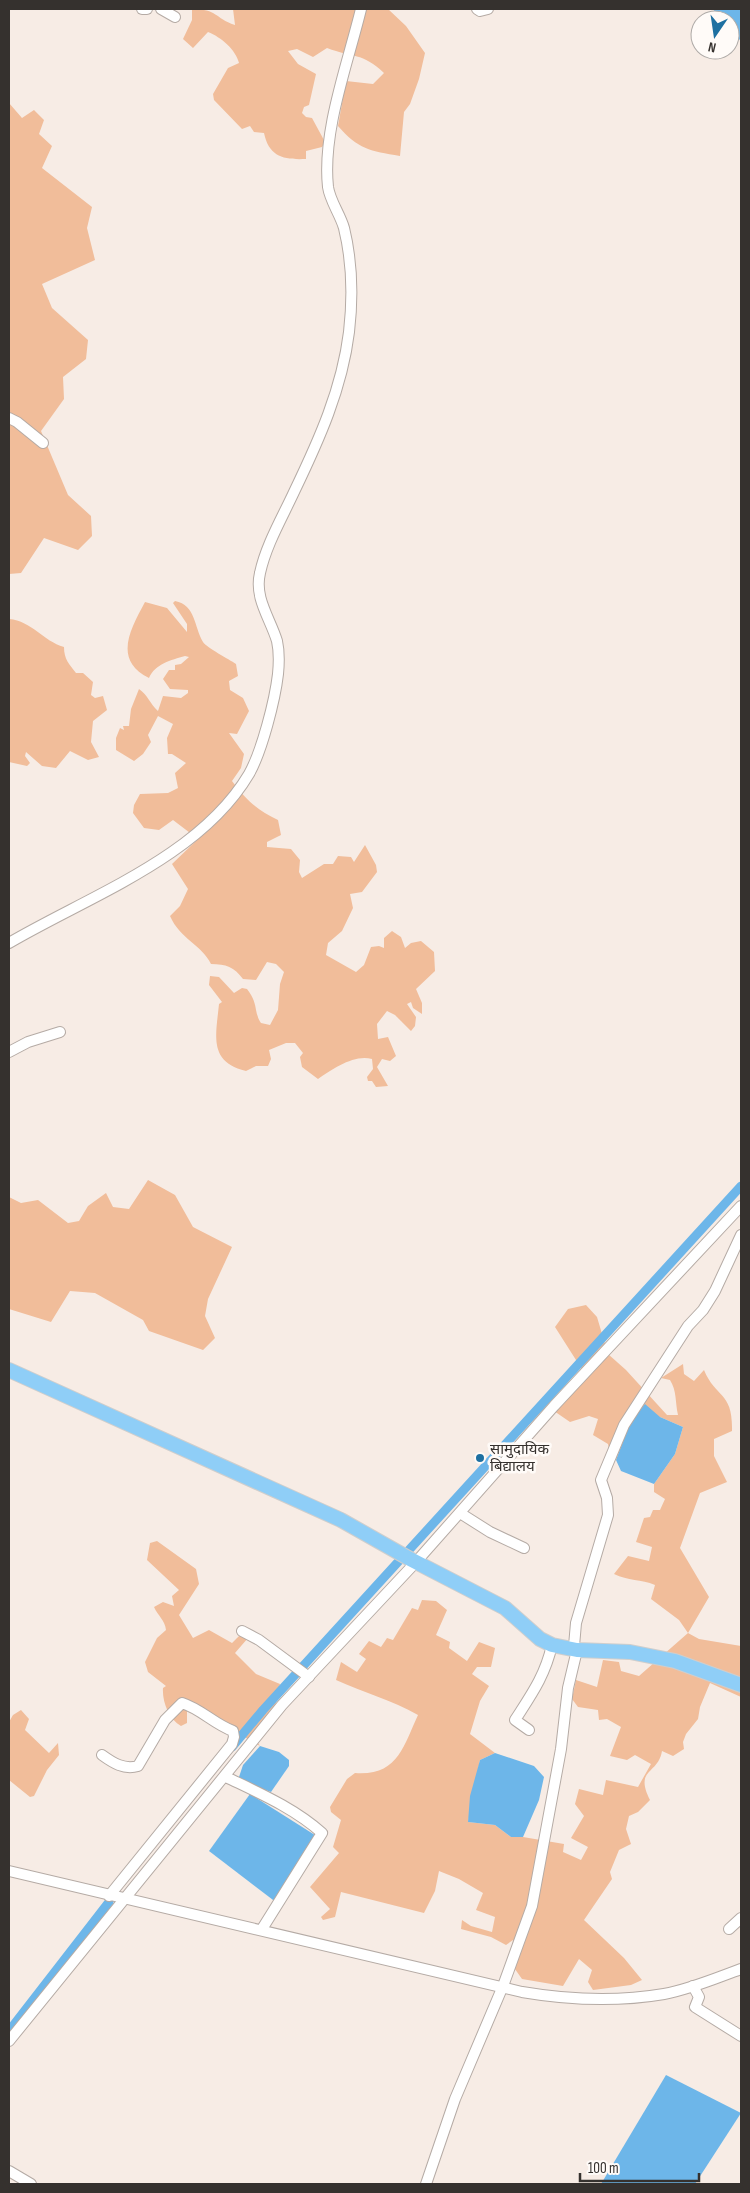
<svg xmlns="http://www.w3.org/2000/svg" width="750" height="2193" viewBox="0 0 750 2193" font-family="'Sofia Sans Condensed','Noto Sans Devanagari',sans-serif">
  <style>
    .green { fill: #f1bd9a }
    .water { fill: #6db6e9 }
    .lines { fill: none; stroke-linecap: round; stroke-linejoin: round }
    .canal { stroke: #6db6e9; stroke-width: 9 }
    .minor-casing { stroke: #b5aba5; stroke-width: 12 }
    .major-casing { stroke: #cfcecd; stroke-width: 16 }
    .minor { stroke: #fff; stroke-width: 10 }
    .major { stroke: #8fcef7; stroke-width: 14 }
    .poi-dot { fill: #1e70a1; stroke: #fffbf8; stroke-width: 2 }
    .labels { text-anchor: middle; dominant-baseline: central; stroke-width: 5; stroke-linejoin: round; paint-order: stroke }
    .poi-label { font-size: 15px; fill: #35312e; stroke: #fffbf8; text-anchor: start }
  </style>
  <rect width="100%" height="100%" fill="#f7ece5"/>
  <g class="green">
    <path d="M192,9C218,9 214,18 235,25L233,9H388L406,26L425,53L419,79L410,104L404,112L400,156C370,151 358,149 338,126L346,81L373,84L384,73C362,52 353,58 327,48L313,57L297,49L288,51L298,64L316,74L309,105L304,107L302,113L306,117L312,118L325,142L322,147L306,151V159C284,160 269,157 264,133L254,132L250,126L242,129L214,100L213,94L228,68L239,63C236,50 221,37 208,32L193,48L183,39L192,20Z"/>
    <path d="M9,103L22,118L34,110L44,120L39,134L52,146L42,168L92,207L87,228L95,260L42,284L52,308L88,340L86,359L63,377L64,399L41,431L68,495L91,516L92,536L78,550L44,538L21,573L9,574Z"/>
    <path d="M175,601C196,605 194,627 203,642C207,648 229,659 236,664L238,676L229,681L230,690L243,698L249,711L237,734L229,733L244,754L241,768L232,781C246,800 257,810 278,820L281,835L267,842V847L291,849L300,860L299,872L302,878L324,864H333L338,856L351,857L354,862L365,845L376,865L377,872L362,892L350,894L353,908L342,931L328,943L326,955L356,972L364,965L371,947L379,946L384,948V938L392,931L401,937L405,948L411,943L421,941L434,952L435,971L416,989L422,1003V1014L413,1008L411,1002L407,1004L416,1017L415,1026L411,1031L395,1015L387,1011L377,1024L378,1039L388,1037L396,1056L390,1061L382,1059L377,1067L388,1086L376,1087L372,1081H368L367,1077L373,1069L372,1059C354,1054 333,1069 318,1079L302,1067L300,1057L303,1053L295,1043H286L269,1050L271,1059L268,1066H256L246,1071C208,1062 216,1035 219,1004L222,1002L209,985L210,976L219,977L234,993L242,988L247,989C259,1004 253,1011 261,1023L270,1025L278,1010L280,984L284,972L276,964L267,962L256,980L243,979C234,967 226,964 211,964C202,945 180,939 170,916L180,906L188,889L172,864L198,839L173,820L159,830L144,828L133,813L134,805L140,794L168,793L178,788L175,773L186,763L172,754H168L167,738L173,724L158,716L148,735L151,742L143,754L134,761L116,750V738L120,728L124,730L123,726H129L131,709L139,689C148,695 150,704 158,711L163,696L181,698L188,693V690L170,689L163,679L169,670H175V665L181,664L189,657L185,656C171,660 155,664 149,678C113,660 130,630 145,602L167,608L187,632V624L173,603Z"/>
    <path d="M9,619C32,621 43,641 64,647C64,659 69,664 76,673H83L93,682L91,695L95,698L103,696L107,710L93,721L91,742L99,757L88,760L70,751L56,768L42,766L26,752L25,756L30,763L27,766L9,762Z"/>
    <path d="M148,1180L175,1195L193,1227L232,1247L208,1299L205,1316L215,1338L203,1350L149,1331L143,1320L95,1293L70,1291L51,1322L9,1309V1197L21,1203L38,1200L68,1223L79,1221L88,1206L106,1193L113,1207L129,1209Z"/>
    <path d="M586,1305L597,1317L608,1354L626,1370L667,1415H678C675,1402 677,1391 670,1380L661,1378L683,1364L684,1374L694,1381L704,1370C716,1399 733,1391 732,1431L714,1439V1456L727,1482L700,1493L680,1548L709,1597L688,1633L699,1639L741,1646V1697L710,1683L700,1707L698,1719L686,1734L683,1742L684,1749L673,1756L662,1751C658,1775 634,1768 650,1800L638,1812L629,1816L626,1829L631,1844L619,1850L610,1872L612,1879L584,1920L624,1958L642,1980L631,1985L593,1990L588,1982L592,1970L579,1959L563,1986L522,1979L510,1962L513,1940L506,1945L491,1937L461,1929L462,1920L471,1926L492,1932L495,1917L476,1910L483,1893L459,1879L439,1871L435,1891L424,1913L341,1892L335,1917L323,1920L321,1917L330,1909L310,1887L339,1853L333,1847L341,1820L331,1812L330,1807L347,1779L355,1773C398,1776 403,1747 418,1715C392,1700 364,1693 336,1680L341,1662L357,1672L366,1659L359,1654L369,1641L381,1647L387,1638L393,1640L412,1608L418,1610L422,1600L436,1601L447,1610L436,1635L450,1642L449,1648L467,1661L479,1642L495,1648L491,1667H477L472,1674L489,1686L480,1701L470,1734L495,1753L480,1760L468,1822L495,1825L511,1837H523L564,1844L563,1852L581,1860L588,1847L571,1838L584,1816L575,1804L579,1789L603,1795L606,1780L638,1787L651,1764L635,1755L627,1760L610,1756L621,1727L607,1719L599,1720L598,1710L578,1707L572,1699L576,1680L597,1687L603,1660L619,1662L621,1671L639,1676L688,1633L679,1620L651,1599L655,1585C641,1579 628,1581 614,1574L628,1556L649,1561L652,1547L636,1542L644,1518L650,1517L653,1510H660L665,1499L654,1492V1484L675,1454L683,1427L660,1417L630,1423L616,1460L609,1449L608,1444L593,1435L598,1419L589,1416L570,1422L554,1411L564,1399L585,1381L583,1371L555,1327L568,1309Z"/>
    <path d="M157,1541L196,1569L199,1584L179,1615L193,1638L209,1630L232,1643L241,1634L248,1638L235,1653L256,1674L280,1684L275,1707L256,1740L260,1746L219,1722L197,1704L187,1711V1723L181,1726C169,1719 162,1702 163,1688L166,1686L148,1672L145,1662L157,1638L166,1630C165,1620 158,1616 154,1607L163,1602L174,1606L172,1596L179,1590L147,1560L150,1543Z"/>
    <path d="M21,1710L29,1719L25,1730L49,1753L58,1743L59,1755L47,1770L34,1796L30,1797L9,1780V1722L13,1715Z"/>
  </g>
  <g class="water">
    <path d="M713,9H741V41L730,30V20H720Z"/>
    <path d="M645,1404L660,1417L683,1427L675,1454L654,1484L621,1471L616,1460L630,1423Z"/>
    <path d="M260,1746L279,1752L289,1760V1766L271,1792L243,1782L239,1777L243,1765Z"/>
    <path d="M495,1753L534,1766L544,1777L539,1800L523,1837H511L495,1825L468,1822L470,1796L480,1760Z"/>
    <path d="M250,1794L318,1837L277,1903L209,1851Z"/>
    <path d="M666,2075L741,2113L695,2184H601Z"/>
  </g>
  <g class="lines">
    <g class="canal">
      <path d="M232,1747L263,1710L741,1186"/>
      <path d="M9,2031L109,1902"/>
    </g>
    <g class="minor-casing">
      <g id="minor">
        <path d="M142,9H147"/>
        <path d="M161,9L175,17"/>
        <path d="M477,9L480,11L488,9"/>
        <path d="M9,418L17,422L43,443"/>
        <path d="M9,943C89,896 200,857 249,774C262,751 275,700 278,674C279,664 279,650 277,641C270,618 254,598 260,573C266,545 282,518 294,492C319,440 342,389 349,332C353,298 352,261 344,228C340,214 330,201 328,187C322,131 348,63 361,9"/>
        <path d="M9,1052L28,1042L60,1032"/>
        <path d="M460,1513L490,1532L524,1548"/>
        <path d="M242,1631L259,1640L309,1677"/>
        <path d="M529,1730L515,1720C531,1695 545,1676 552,1645"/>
        <path d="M102,1755C113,1763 124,1770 138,1766L165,1720L182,1703C201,1709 214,1724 233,1731L234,1737L232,1744L109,1896"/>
        <path d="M226,1777C259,1793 294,1808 322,1833L262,1929"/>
        <path d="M9,1871L522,1992C569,2000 617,2002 664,1994C691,1989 716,1978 741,1969"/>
        <path d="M729,1929L741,1918"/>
        <path d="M693,1986L699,1997L695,2007L741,2036"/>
        <path d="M9,2041L282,1705L416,1562L554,1406L741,1206"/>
        <path d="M9,2171L31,2184"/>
        <path d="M426,2184L455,2099L503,1986L532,1906L561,1749L568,1688L577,1650L574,1646L576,1623L608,1515L607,1498L601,1480L624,1425L688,1326L703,1310L715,1291L741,1235"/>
      </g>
    </g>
    <g class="major-casing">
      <path id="major" d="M9,1370L341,1520L410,1559L505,1608L540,1639L552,1645L577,1650L630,1652L675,1661L741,1685"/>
    </g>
    <use href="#minor" class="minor"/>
    <use href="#major" class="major"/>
  </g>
  <circle class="poi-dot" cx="480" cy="1458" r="5"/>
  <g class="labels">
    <g class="poi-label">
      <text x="490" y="1449">सामुदायिक<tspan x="490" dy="17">बिद्यालय</tspan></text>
    </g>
  </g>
  <rect width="750" height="2193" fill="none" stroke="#35312e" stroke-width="20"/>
  <g transform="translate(715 35) rotate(193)"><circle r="24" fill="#fffbf8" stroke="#aeaaa7"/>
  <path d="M0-4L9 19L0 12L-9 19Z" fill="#1e70a1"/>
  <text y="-8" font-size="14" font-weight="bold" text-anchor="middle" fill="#35312e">N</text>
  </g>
  <path d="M580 2173v8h119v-8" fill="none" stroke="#35312e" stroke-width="2.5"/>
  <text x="588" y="2173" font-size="15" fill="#35312e" stroke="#fffbf8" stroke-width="4" paint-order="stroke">100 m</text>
</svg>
